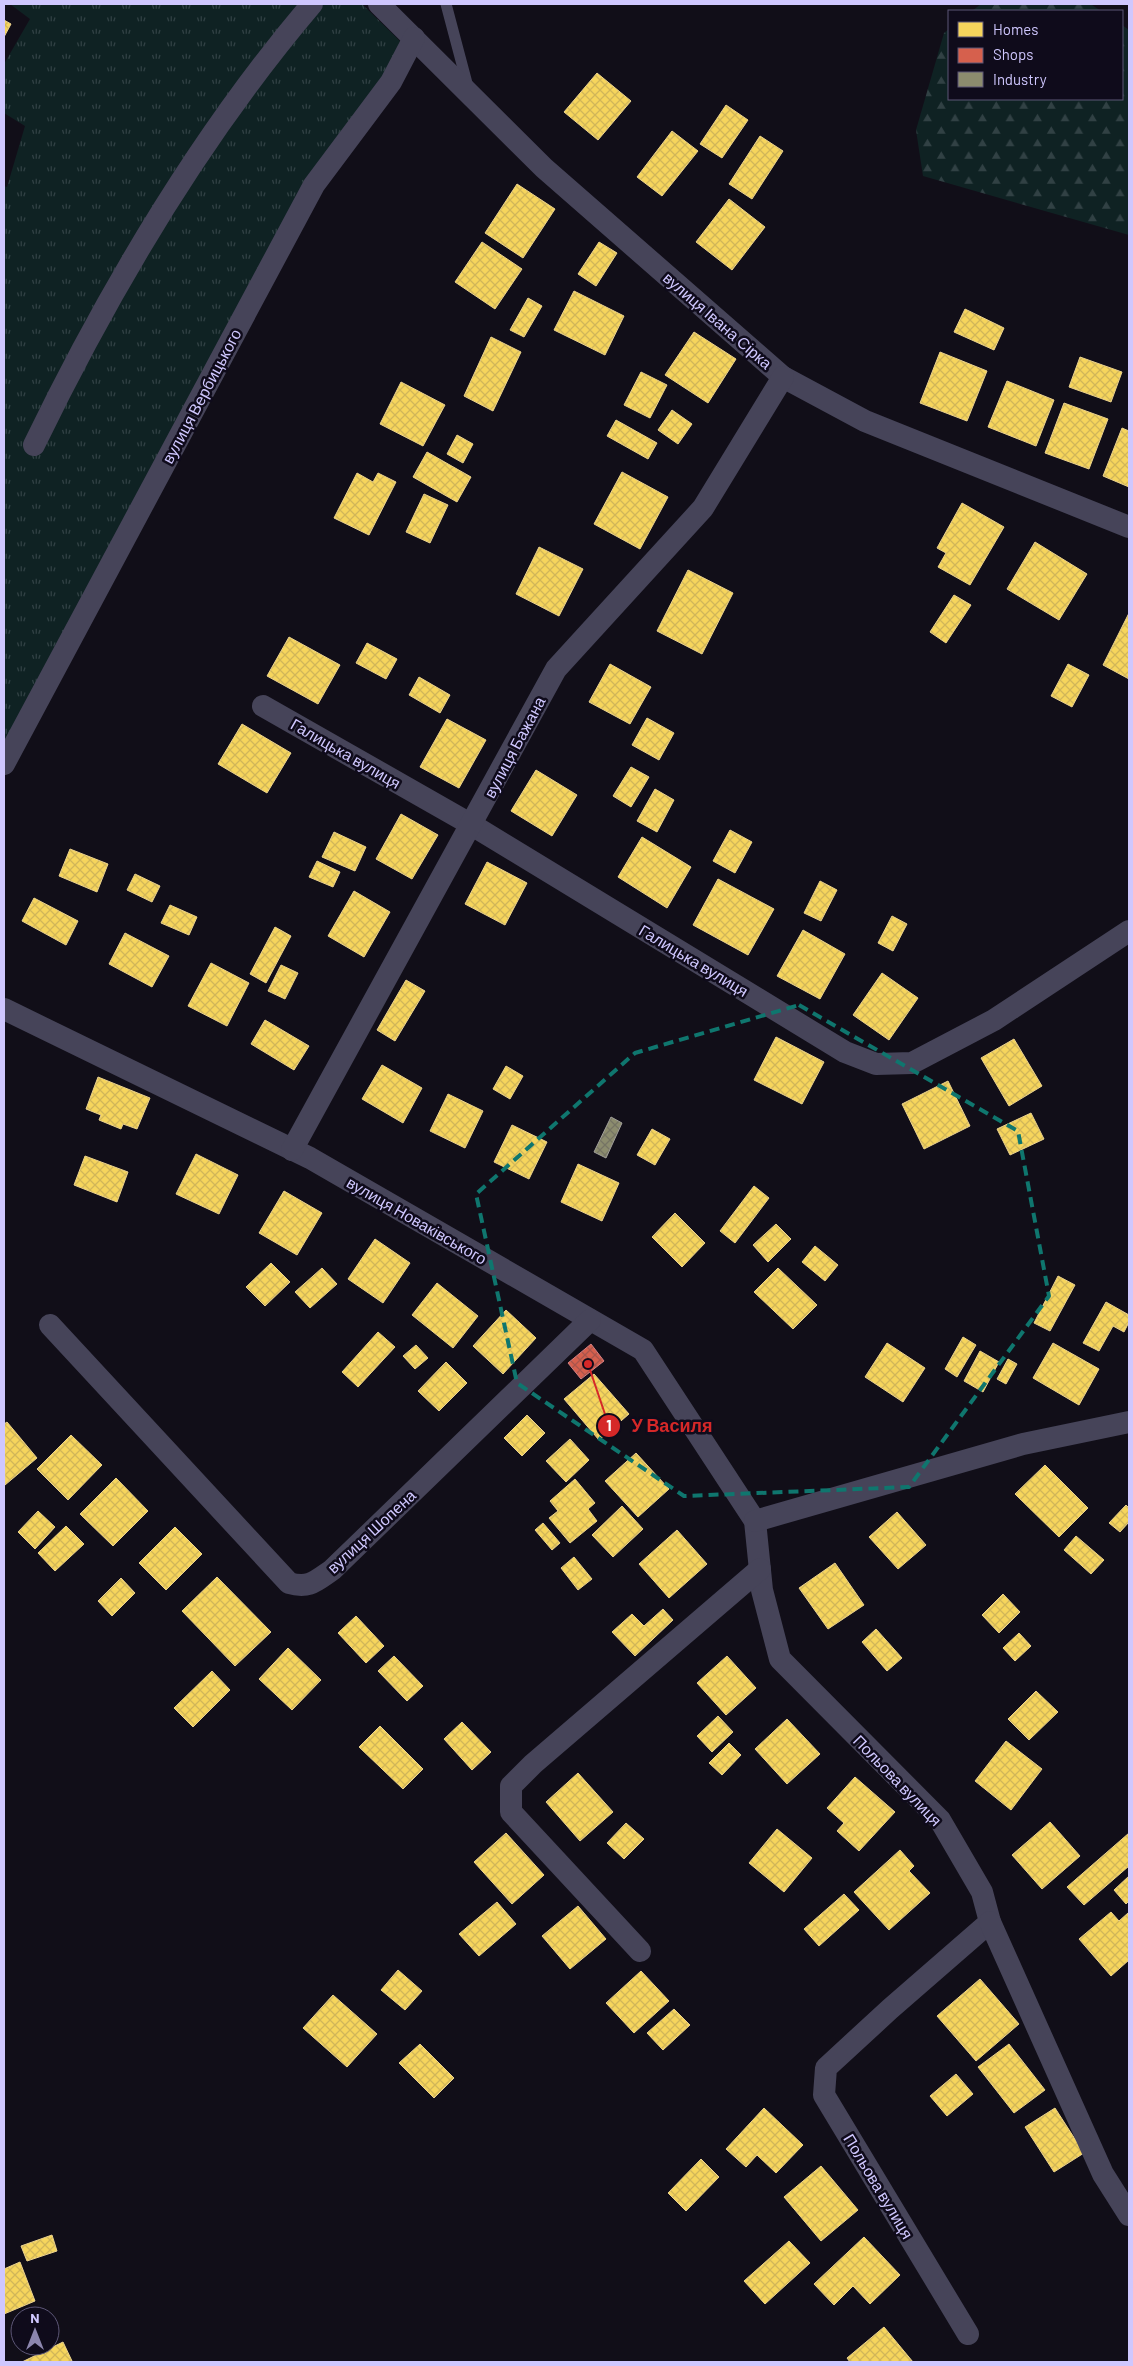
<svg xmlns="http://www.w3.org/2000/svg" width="1133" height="2366" viewBox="0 0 1133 2366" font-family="Barlow,sans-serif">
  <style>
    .grass { fill: url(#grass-tufts) }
    .forest { fill: url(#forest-firs) }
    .homes { fill: url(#homes-cross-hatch); stroke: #ead18d }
    .shops { fill: url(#shops-cross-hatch); stroke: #d47f82 }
    .industry { fill: url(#industry-cross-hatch); stroke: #a09e99 }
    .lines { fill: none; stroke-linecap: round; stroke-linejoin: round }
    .service { stroke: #464459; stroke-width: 11 }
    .minor { stroke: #464459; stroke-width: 22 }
    .marked { fill: none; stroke: #0f766e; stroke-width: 4; stroke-dasharray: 10 6; stroke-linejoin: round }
    .labels { text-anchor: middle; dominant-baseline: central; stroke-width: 5; stroke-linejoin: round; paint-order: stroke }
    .street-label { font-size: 16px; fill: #cfc7fe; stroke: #0f0b1b }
    .leader { fill: none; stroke: #d62828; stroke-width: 2 }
    .callout-dot { fill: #d62828; stroke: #0f0b1b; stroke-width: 2 }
    .mark-label { font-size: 15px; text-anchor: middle; font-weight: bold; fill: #fff }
    .callout-label { font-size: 18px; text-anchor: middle; font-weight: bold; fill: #d62828; stroke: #0f0b1b; stroke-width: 5; stroke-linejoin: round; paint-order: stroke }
  </style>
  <defs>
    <pattern id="grass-tufts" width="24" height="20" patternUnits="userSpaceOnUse" patternTransform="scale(1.25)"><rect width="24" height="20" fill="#0f2223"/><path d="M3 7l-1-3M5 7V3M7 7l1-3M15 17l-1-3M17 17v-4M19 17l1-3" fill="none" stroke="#314144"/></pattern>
    <pattern id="forest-firs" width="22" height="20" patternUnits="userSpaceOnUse" patternTransform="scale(1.25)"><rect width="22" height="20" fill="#0f2223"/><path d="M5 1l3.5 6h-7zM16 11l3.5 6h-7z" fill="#314144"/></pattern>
    <pattern id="homes-cross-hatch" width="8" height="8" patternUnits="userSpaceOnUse" patternTransform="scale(1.25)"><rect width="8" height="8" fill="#f6d55c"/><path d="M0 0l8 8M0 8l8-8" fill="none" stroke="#d1b659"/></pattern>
    <pattern id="shops-cross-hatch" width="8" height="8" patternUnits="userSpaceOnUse" patternTransform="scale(1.25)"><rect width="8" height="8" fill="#d6604d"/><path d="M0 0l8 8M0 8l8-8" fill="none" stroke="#a8554d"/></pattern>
    <pattern id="industry-cross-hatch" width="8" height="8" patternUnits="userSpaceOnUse" patternTransform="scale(1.25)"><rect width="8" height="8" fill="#8c8c6e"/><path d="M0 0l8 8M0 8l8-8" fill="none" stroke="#757464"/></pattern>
  </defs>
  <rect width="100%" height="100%" fill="#110e18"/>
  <path class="grass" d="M10,4H362L402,43L4,764V186L7,187L25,126L4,113V64L30,19Z"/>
  <g class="forest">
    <path d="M981,4L1092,5L1101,11H972Z"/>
    <path d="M1122,25L1129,30V235L923,176L916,130L944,33L949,29V99H1122Z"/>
  </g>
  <g class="homes">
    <path d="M4,20L11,24L4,37Z"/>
    <path d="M597,73L631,101L598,140L564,112Z"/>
    <path d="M726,105L748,120L722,158L700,144Z"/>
    <path d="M672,131L698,151L662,196L637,177Z"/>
    <path d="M760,136L783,151L752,199L729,184Z"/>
    <path d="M517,184L555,209L523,258L485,233Z"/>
    <path d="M729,199L765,227L732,270L696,242Z"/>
    <path d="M482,242L522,269L495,309L455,282Z"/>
    <path d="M599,242L617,253L596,286L578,274Z"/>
    <path d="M574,291L624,316L605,355L554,330Z"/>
    <path d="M528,298L542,306L524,337L510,330Z"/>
    <path d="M965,309L1004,328L994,350L954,332Z"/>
    <path d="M694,332L736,359L708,403L665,375Z"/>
    <path d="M491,337L521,352L493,411L464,396Z"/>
    <path d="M940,352L987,371L967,421L920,403Z"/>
    <path d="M1080,357L1122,372L1111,402L1069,387Z"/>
    <path d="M641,372L667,385L650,418L624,405Z"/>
    <path d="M1007,381L1054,400L1036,446L988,427Z"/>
    <path d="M401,382L445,405L423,446L380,424Z"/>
    <path d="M1064,403L1108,419L1089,469L1045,453Z"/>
    <path d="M672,410L692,424L678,444L658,430Z"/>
    <path d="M616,420L657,443L648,459L607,436Z"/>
    <path d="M1122,428L1129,431V487L1103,476Z"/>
    <path d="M457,435L473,444L463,463L447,454Z"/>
    <path d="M427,452L471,477L457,502L413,477Z"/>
    <path d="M622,472L668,497L640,549L594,524Z"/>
    <path d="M357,473L373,482L378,473L396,482L369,535L334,518Z"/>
    <path d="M424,494L448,505L430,543L406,532Z"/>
    <path d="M962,503L1004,527L970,585L938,567L946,553L937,548Z"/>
    <path d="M1035,542L1087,574L1059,620L1007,589Z"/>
    <path d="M539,547L583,569L559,616L516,594Z"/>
    <path d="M688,570L733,593L702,654L657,631Z"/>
    <path d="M954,595L971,605L946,643L930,632Z"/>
    <path d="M1129,613V679L1103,665Z"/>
    <path d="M289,637L340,665L318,704L267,676Z"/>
    <path d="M367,643L397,659L386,679L356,663Z"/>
    <path d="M610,664L651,687L630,724L589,702Z"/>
    <path d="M1068,664L1089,675L1072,707L1051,696Z"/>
    <path d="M419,677L450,695L440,713L409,695Z"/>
    <path d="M647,718L674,733L659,760L632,745Z"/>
    <path d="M447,719L486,740L459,788L420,767Z"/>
    <path d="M242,724L291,753L267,793L218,764Z"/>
    <path d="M631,767L649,777L631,807L613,796Z"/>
    <path d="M536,770L577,795L552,836L511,811Z"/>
    <path d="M655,789L674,800L657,832L637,821Z"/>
    <path d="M401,814L438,835L412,879L376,859Z"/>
    <path d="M730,830L752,842L735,873L713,861Z"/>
    <path d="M334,832L366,847L355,871L322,857Z"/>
    <path d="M642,837L691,867L667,908L618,877Z"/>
    <path d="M70,849L108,864L97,892L59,876Z"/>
    <path d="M317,861L340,872L333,887L309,877Z"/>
    <path d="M487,862L527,883L505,925L465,904Z"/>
    <path d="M135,874L160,886L152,902L127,890Z"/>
    <path d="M718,879L774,909L748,955L693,925Z"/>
    <path d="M820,881L837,890L821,921L804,913Z"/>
    <path d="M354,891L390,912L364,957L328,936Z"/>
    <path d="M34,898L78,921L66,945L22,921Z"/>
    <path d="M170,905L197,917L189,935L161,923Z"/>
    <path d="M892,916L907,924L893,951L878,943Z"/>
    <path d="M275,927L291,936L266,983L250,974Z"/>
    <path d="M803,930L845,954L820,999L777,976Z"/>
    <path d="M125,933L169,956L152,987L109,964Z"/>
    <path d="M211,963L249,983L227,1026L188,1006Z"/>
    <path d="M281,965L298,973L285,999L268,991Z"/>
    <path d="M882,973L918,998L889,1040L853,1015Z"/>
    <path d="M406,980L425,991L395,1041L377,1030Z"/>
    <path d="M265,1020L309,1046L294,1070L251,1044Z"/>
    <path d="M776,1037L824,1062L802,1104L754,1080Z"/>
    <path d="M1014,1039L1042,1086L1009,1106L981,1058Z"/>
    <path d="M382,1065L422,1088L403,1123L362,1099Z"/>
    <path d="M506,1066L523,1076L510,1099L493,1089Z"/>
    <path d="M98,1077L150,1098L137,1129L123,1124L121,1129L99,1120L101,1115L86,1109Z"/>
    <path d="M948,1081L970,1126L924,1149L902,1104Z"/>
    <path d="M448,1094L483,1111L465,1148L430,1131Z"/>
    <path d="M1031,1113L1044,1139L1010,1155L997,1129Z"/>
    <path d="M512,1125L547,1142L529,1179L494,1162Z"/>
    <path d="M652,1129L670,1139L655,1165L637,1155Z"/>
    <path d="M196,1154L238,1175L219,1214L176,1194Z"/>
    <path d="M85,1156L128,1172L117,1202L74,1185Z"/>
    <path d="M578,1164L619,1183L602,1221L561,1202Z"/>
    <path d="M754,1186L769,1198L735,1243L720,1231Z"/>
    <path d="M284,1191L322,1213L297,1255L259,1233Z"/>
    <path d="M675,1213L705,1243L682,1267L652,1237Z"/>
    <path d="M776,1224L791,1239L768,1262L753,1245Z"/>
    <path d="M375,1239L410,1263L383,1303L348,1279Z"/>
    <path d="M815,1246L838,1265L825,1281L802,1262Z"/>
    <path d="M271,1263L290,1282L265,1306L246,1287Z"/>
    <path d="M322,1268L337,1284L310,1308L295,1292Z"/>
    <path d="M778,1268L817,1305L793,1329L754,1292Z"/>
    <path d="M1058,1276L1075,1285L1050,1331L1034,1323Z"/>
    <path d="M437,1283L478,1316L453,1348L412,1315Z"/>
    <path d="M1106,1302L1129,1315V1322L1124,1332L1113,1326L1099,1351L1083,1343Z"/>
    <path d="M506,1310L536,1338L503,1374L473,1346Z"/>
    <path d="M378,1332L395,1347L358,1387L342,1372Z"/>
    <path d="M963,1337L976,1345L957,1377L945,1369Z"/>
    <path d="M887,1343L925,1368L903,1402L865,1377Z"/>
    <path d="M1053,1343L1099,1369L1079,1405L1033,1378Z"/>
    <path d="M416,1345L428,1358L415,1369L403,1356Z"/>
    <path d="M980,1351L999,1362L983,1392L964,1381Z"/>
    <path d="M1008,1359L1017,1364L1006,1384L997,1379Z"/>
    <path d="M446,1362L467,1383L439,1411L418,1391Z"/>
    <path d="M594,1374L629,1414L599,1440L564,1399Z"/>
    <path d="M527,1415L545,1433L522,1456L504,1438Z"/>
    <path d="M7,1422L37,1458L5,1485L4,1424Z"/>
    <path d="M71,1435L102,1465L68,1500L37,1469Z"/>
    <path d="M570,1439L589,1460L566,1482L546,1461Z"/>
    <path d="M636,1453L669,1489L638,1517L605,1481Z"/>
    <path d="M1045,1465L1088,1508L1059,1537L1015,1494Z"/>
    <path d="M116,1478L148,1511L113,1546L80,1514Z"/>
    <path d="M575,1479L595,1503L588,1509L597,1521L570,1543L549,1518L558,1511L550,1501Z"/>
    <path d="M1126,1505L1129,1508V1522L1120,1532L1109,1523Z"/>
    <path d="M622,1506L643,1529L613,1557L592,1535Z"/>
    <path d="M38,1511L55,1527L35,1549L18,1532Z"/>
    <path d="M897,1512L926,1545L898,1569L869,1537Z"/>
    <path d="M543,1523L560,1543L552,1550L535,1530Z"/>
    <path d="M66,1526L84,1544L55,1571L38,1553Z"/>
    <path d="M175,1527L202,1554L166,1590L139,1563Z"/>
    <path d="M677,1530L707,1564L669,1598L639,1564Z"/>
    <path d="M1076,1536L1104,1560L1091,1574L1064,1550Z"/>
    <path d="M574,1557L592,1579L578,1590L561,1568Z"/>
    <path d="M835,1563L864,1605L828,1629L799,1588Z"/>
    <path d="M217,1577L271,1632L235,1666L182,1611Z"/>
    <path d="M121,1578L135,1593L112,1616L98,1601Z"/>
    <path d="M1003,1594L1020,1612L999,1633L982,1615Z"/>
    <path d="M663,1609L673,1620L635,1656L612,1632L632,1614L644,1626Z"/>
    <path d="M356,1616L384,1646L366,1663L338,1633Z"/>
    <path d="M876,1629L902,1658L887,1671L862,1642Z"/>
    <path d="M1019,1633L1031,1646L1015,1661L1003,1648Z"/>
    <path d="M288,1648L321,1680L292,1710L259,1679Z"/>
    <path d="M394,1656L423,1686L407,1701L378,1671Z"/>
    <path d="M727,1656L756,1688L726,1715L697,1683Z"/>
    <path d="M212,1671L230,1690L193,1727L174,1708Z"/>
    <path d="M1036,1691L1058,1712L1029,1740L1008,1719Z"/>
    <path d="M718,1716L733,1732L712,1752L697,1736Z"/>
    <path d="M787,1719L820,1754L787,1784L755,1749Z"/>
    <path d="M462,1722L491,1752L472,1770L444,1739Z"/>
    <path d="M380,1726L423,1769L403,1789L359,1747Z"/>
    <path d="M1006,1741L1042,1769L1011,1810L975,1781Z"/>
    <path d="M729,1743L741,1755L722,1775L709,1763Z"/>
    <path d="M578,1773L613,1812L580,1841L546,1802Z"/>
    <path d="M855,1777L895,1812L859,1851L837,1831L844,1823L827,1808Z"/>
    <path d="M1050,1822L1080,1856L1042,1889L1012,1855Z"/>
    <path d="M626,1823L644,1839L624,1859L607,1843Z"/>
    <path d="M777,1829L812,1858L784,1892L749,1863Z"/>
    <path d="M506,1833L544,1875L512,1904L474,1862Z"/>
    <path d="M1129,1833V1866L1084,1905L1067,1887Z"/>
    <path d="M900,1850L914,1866L909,1871L930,1893L889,1930L854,1892Z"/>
    <path d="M1129,1876V1901L1126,1904L1114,1890Z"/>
    <path d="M844,1894L859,1910L819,1946L804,1929Z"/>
    <path d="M497,1902L516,1924L479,1956L459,1934Z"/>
    <path d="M578,1906L606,1939L570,1969L542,1936Z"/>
    <path d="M1111,1912L1119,1921L1128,1913L1129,1914V1960L1111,1976L1079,1939Z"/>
    <path d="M398,1970L422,1991L405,2010L381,1990Z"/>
    <path d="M641,1971L669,2001L634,2033L606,2003Z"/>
    <path d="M980,1979L1019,2024L976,2061L937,2016Z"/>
    <path d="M333,1995L377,2034L347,2067L303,2028Z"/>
    <path d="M674,2009L690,2025L663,2050L647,2033Z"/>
    <path d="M420,2044L454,2078L434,2098L399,2063Z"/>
    <path d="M1009,2044L1045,2090L1014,2113L978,2067Z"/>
    <path d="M956,2074L973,2094L947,2116L930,2096Z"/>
    <path d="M764,2108L803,2145L776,2173L757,2155L746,2167L726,2149Z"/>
    <path d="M1055,2108L1084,2153L1054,2172L1025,2127Z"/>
    <path d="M701,2159L719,2177L686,2211L668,2193Z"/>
    <path d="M821,2166L858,2210L821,2241L784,2197Z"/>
    <path d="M52,2235L57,2251L27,2261L21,2246Z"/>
    <path d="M864,2237L900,2275L870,2304L853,2286L834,2305L814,2284Z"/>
    <path d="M789,2241L810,2263L765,2304L744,2281Z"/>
    <path d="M20,2262L35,2301L4,2314V2269Z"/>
    <path d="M884,2327L913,2362H850L847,2358Z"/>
    <path d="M63,2342L72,2361L70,2362H22Z"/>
  </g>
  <path class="shops" d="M591,1344L604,1361L581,1379L568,1363Z"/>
  <path class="industry" d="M611,1117L622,1123L606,1158L594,1152Z"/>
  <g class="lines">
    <path class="service" d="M446,4L468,87"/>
    <g class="minor">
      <path d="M379,4L544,168L783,377L865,421L1129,527"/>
      <path d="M34,445C110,288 199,137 312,4"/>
      <path d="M263,706L472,825L845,1052L876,1064L912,1063L994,1020L1129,931"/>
      <path d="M4,764L314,185L391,82L414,38"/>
      <path d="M4,1009L310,1158L643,1350L755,1521L762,1590L780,1659L940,1820L982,1892L990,1922L890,2009L826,2068L824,2095L968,2334"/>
      <path d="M292,1150L556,669L703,508L783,377"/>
      <path d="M50,1325L289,1583C309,1589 316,1581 332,1570L590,1320"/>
      <path d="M755,1521L1023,1444L1129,1422"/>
      <path d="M990,1922L1103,2174L1129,2215"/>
      <path d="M640,1951L511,1812V1786L533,1764L760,1569"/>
    </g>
  </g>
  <path class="marked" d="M799,1005L1018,1131L1049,1296L909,1487L684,1496L517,1383L476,1194L635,1053Z"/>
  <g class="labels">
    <g class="street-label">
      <text transform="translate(718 320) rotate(41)">вулиця Івана Сірка</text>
      <text transform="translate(201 396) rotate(-62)">вулиця Вербицького</text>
      <text transform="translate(514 747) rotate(-62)">вулиця Бажана</text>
      <text transform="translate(346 753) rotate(30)">Галицька вулиця</text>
      <text transform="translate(694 960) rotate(31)">Галицька вулиця</text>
      <text transform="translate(417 1220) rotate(30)">вулиця Новаківського</text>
      <text transform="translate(371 1531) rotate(-43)">вулиця Шопена</text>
      <text transform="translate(898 1780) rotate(46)">Польова вулиця</text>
      <text transform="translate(879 2186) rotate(59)">Польова вулиця</text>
    </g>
  </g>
  <path class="leader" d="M588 1364L609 1426"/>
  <g class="callout-dot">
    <circle cx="588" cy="1364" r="5"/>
    <circle cx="609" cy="1426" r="12"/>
  </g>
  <g class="mark-label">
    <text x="609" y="1431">1</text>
  </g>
  <g class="callout-label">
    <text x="672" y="1432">У Василя</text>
  </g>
  <rect width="1133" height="2366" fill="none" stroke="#cfc7fe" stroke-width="10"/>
  <rect x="948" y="10" width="175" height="90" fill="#0f0b1b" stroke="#5c5676"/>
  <rect x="958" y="22" width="25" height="15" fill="#f6d55c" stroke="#5c5676"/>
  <text x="993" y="35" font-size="15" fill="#cfc7fe">Homes</text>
  <rect x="958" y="48" width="25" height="15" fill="#d6604d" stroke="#5c5676"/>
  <text x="993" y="60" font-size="15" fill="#cfc7fe">Shops</text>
  <rect x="958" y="72" width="25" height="15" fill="#8c8c6e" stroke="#5c5676"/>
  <text x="993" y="85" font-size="15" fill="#cfc7fe">Industry</text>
  <g transform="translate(35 2331)"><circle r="24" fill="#0f0b1b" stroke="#5c5676"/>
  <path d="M0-4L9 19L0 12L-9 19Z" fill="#8c86ae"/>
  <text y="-8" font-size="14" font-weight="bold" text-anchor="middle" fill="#cfc7fe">N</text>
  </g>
</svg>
